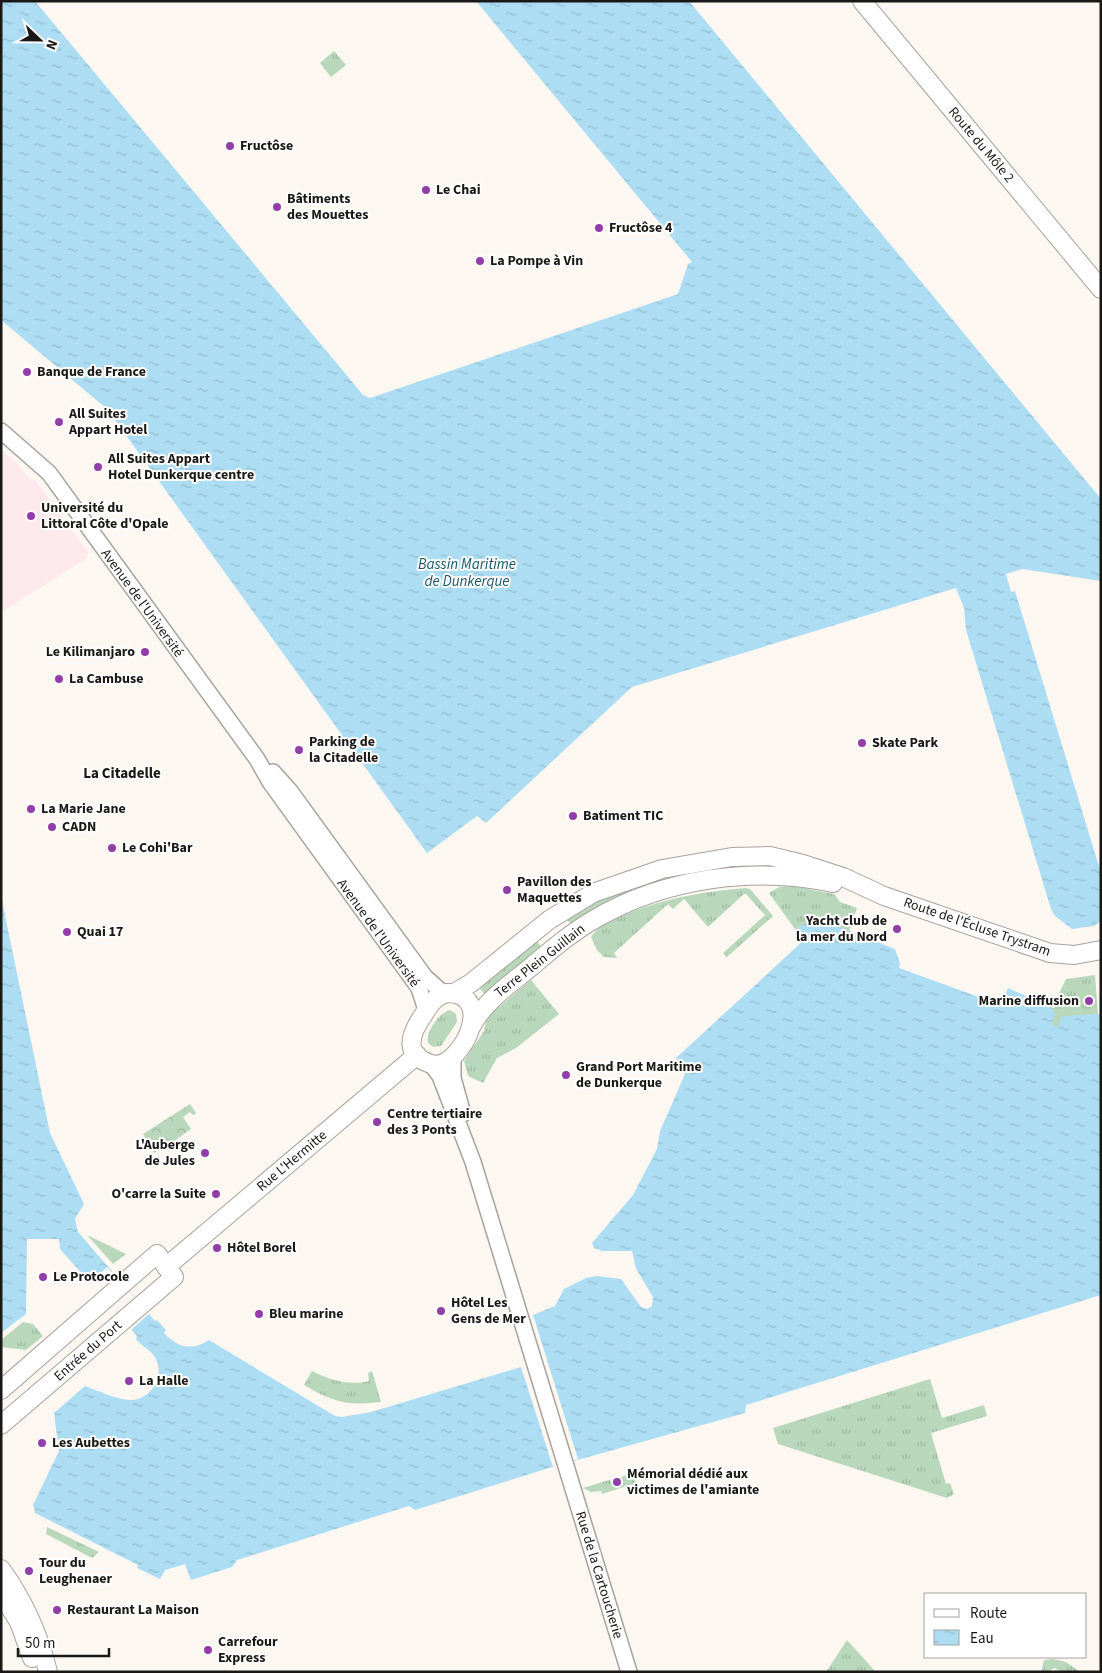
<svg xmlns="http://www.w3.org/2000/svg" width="1102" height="1673" viewBox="0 0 1102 1673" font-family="'Source Sans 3',sans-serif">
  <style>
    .education { fill: #fde8ec }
    .grass { fill: url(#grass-tufts) }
    .park { fill: url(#park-crowns) }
    .water { fill: url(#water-ripples) }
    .pier { fill: #fdf7f1 }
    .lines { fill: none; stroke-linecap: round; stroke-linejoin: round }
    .tertiary-casing { stroke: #a8a29d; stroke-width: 18 }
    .secondary-casing { stroke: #a8a29d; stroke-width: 20 }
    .tertiary { stroke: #fff; stroke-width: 15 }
    .secondary { stroke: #fff; stroke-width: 18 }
    .poi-dot { fill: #933daa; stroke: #fff; stroke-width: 2 }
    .labels { text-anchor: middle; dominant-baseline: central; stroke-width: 4; stroke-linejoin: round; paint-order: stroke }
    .street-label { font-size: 14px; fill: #1a1816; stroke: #fff }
    .poi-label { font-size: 14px; font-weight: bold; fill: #1a1816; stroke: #fff; text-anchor: start }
    .water-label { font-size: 15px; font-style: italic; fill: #16556a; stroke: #fff }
    .neighbourhood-label { font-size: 15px; font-weight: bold; fill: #1a1816; stroke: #fff }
  </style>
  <defs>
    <pattern id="grass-tufts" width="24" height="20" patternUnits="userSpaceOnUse" patternTransform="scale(1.25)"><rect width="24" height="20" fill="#b8d7bb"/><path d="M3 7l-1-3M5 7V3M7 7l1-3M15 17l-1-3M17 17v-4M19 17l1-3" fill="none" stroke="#9eb8a0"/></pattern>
    <pattern id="park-crowns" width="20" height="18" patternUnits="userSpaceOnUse" patternTransform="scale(1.25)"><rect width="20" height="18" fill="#b8d7bb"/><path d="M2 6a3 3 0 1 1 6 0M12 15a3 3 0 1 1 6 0" fill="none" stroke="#9eb8a0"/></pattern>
    <pattern id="water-ripples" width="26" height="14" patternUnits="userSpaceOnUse" patternTransform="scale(1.25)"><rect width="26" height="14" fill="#acddf2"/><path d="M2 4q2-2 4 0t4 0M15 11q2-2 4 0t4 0" fill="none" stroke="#93bdcf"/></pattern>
  </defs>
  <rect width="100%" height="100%" fill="#fdf7f1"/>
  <path class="education" d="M1,450L18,464L29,479L35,480L88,552L87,558L3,611L1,608Z"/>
  <g class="grass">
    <path d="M334,51L346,65L331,77L320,63Z"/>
    <path d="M681,875V877L572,925L567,920V916L641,878Z"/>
    <path d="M792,886L834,894L840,902L857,908L849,931C826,922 818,917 795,929L769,893L779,887Z"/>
    <path d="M745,888L750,889L773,916L727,957L723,953L765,915L745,893L708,927L684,899L673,909L668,904L614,953L617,958L604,957L597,950L591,937C598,926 609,922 620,917C660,899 700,892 745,888Z"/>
    <path d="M533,937L545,951L487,997L476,984Z"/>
    <path d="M1095,975L1098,1015L1058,1028L1052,1025L1050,1007L1054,1008L1056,1005L1054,1004L1066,979Z"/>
    <path d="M531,980L559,1014L516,1048L497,1058L483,1083L468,1076L464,1061L484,1031L487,1017Z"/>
    <path d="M450,1010L456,1014L457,1022L441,1046L433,1047L428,1043C425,1033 439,1012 450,1010Z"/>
    <path d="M87,1235L126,1254L113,1264Z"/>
    <path d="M23,1322L33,1324L43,1336L26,1350L1,1347V1340Z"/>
    <path d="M312,1371C330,1380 349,1386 369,1381L368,1373L372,1371L381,1402C346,1406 333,1402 304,1385Z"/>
    <path d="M930,1379L942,1418L984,1405L987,1416L931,1433L946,1484L950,1483L954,1494L947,1498L778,1444L773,1428Z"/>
    <path d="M633,1473L636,1483L602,1494L601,1491L591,1492L583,1488L609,1480L615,1483L616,1488L623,1485L621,1477Z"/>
    <path d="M47,1527L99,1552L92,1558L46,1534Z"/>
    <path d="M847,1640L875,1671V1672H826Z"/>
    <path d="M1053,1659L1066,1662L1080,1672H1063L1054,1668L1048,1672H1041L1044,1660Z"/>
  </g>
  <path class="park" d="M190,1104L196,1113L193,1115L190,1112L183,1117L191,1129L163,1149L161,1148L154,1153L143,1134Z"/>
  <g class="water">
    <path d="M1,1H35L349,378L363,395L370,398L678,294L688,264L692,262L476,1H689L1101,499V581L1022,569L1006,574L1011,592L1015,591L1101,873V921L1094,926L1072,929L1055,916L1051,909L966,630L964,608L956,588L632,687L486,823L477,816L427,853L107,409L1,320Z"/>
    <path d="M1,896L50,1133L84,1204L75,1219L78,1232L155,1321L157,1320L166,1330L164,1333C178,1348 192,1351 209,1340L335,1416L342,1417L371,1412L521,1367L533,1315L555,1306L564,1289L586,1278L597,1276L621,1279L641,1307L647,1309L652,1306L653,1297L636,1269L632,1251H602L594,1248L592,1243L633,1195L657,1149L660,1131L685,1074L676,1058L804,940L795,929L810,921L827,922L895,949L900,963L899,968L1001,1005L1008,988L1050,1007L1055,1013L1052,1025L1058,1027L1062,1016L1101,1014V1295L746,1405L745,1413L549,1468L415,1510L409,1506L237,1560L232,1567L191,1580L185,1564L165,1570L160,1579L137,1568L138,1565L35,1513L33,1505L59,1451L54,1413L85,1386C99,1391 115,1399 129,1400C150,1401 165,1377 156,1359C151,1349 143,1348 136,1339L137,1336L60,1249L59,1239H27L26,1314L1,1333Z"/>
  </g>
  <g class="pier">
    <path d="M107,1267L149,1314L131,1330L90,1283Z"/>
    <path d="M533,1315L578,1459L553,1467L521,1367Z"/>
  </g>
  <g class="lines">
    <g class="tertiary-casing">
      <g id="tertiary">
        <path d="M1,431L49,473L257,759L270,782L419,988L426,1010"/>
        <path d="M273,772L290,791L425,977L444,994"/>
        <path d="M453,1056V1078L463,1114"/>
        <path d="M431,1064L440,1076L473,1162L629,1672"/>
      </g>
    </g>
    <g class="secondary-casing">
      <g id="secondary">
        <path d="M862,1L1101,289"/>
        <path d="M447,993C496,993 464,1064 435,1065C402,1057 409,1035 424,1014C430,1004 435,996 447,993Z"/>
        <path d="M454,993L471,983L549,920L593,893L662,869L732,857L770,856L803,864L843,877L884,896L1050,953L1074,955L1101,950"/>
        <path d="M472,1025C486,1000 509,985 531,967C551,950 572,932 595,919C665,878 754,866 833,883"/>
        <path d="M166,1267L417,1055"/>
        <path d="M1,1390L157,1254L174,1277L1,1425"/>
        <path d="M1,1569C24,1601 39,1634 48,1672"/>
        <path d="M1,1593L19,1622L32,1658"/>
      </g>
    </g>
    <use href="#tertiary" class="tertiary"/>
    <use href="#secondary" class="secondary"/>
  </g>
  <g class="poi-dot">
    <circle cx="230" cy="146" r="5"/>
    <circle cx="426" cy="190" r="5"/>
    <circle cx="277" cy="207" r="5"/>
    <circle cx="599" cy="228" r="5"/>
    <circle cx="480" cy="261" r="5"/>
    <circle cx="27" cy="372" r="5"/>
    <circle cx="59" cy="422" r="5"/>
    <circle cx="98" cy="467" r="5"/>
    <circle cx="31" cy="516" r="5"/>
    <circle cx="145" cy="652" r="5"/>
    <circle cx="59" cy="679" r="5"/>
    <circle cx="862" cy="743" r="5"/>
    <circle cx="299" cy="750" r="5"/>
    <circle cx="31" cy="809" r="5"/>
    <circle cx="573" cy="816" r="5"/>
    <circle cx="52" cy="827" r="5"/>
    <circle cx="112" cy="848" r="5"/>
    <circle cx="507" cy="890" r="5"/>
    <circle cx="897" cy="929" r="5"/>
    <circle cx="67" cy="932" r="5"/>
    <circle cx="1089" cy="1001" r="5"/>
    <circle cx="566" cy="1075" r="5"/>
    <circle cx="377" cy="1122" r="5"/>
    <circle cx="205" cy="1153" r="5"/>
    <circle cx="216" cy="1194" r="5"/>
    <circle cx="217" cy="1248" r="5"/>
    <circle cx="43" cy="1277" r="5"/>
    <circle cx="441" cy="1311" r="5"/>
    <circle cx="259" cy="1314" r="5"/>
    <circle cx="129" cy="1381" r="5"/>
    <circle cx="42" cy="1443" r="5"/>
    <circle cx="617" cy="1482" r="5"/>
    <circle cx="29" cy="1571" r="5"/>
    <circle cx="57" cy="1610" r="5"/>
    <circle cx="208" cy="1650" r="5"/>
  </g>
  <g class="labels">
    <g class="street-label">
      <text transform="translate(981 145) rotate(50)">Route du Môle 2</text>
      <text transform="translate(142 603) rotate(54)">Avenue de l'Université</text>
      <text transform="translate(977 927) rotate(19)">Route de l'Écluse Trystram</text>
      <text transform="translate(378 933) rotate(54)">Avenue de l'Université</text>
      <text transform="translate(540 961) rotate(-38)">Terre Plein Guillain</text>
      <text transform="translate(292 1161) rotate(-40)">Rue L'Hermitte</text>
      <text transform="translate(88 1351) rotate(-41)">Entrée du Port</text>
      <text transform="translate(599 1575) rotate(73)">Rue de la Cartoucherie</text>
    </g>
    <g class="poi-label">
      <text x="240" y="146">Fructôse</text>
      <text x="436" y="190">Le Chai</text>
      <text x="287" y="199">Bâtiments<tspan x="287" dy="16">des Mouettes</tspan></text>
      <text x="609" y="228">Fructôse 4</text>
      <text x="490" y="261">La Pompe à Vin</text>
      <text x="37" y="372">Banque de France</text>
      <text x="69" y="414">All Suites<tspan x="69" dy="16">Appart Hotel</tspan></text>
      <text x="108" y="459">All Suites Appart<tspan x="108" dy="16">Hotel Dunkerque centre</tspan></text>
      <text x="41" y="508">Université du<tspan x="41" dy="16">Littoral Côte d'Opale</tspan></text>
      <text x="135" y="652" text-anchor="end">Le Kilimanjaro</text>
      <text x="69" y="679">La Cambuse</text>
      <text x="309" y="742">Parking de<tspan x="309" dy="16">la Citadelle</tspan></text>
      <text x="872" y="743">Skate Park</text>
      <text x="41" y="809">La Marie Jane</text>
      <text x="583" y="816">Batiment TIC</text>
      <text x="62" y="827">CADN</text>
      <text x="122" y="848">Le Cohi'Bar</text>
      <text x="517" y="882">Pavillon des<tspan x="517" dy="16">Maquettes</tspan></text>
      <text x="887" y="921" text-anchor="end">Yacht club de<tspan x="887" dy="16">la mer du Nord</tspan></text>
      <text x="77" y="932">Quai 17</text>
      <text x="1079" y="1001" text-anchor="end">Marine diffusion</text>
      <text x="576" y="1067">Grand Port Maritime<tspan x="576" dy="16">de Dunkerque</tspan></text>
      <text x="387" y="1114">Centre tertiaire<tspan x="387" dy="16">des 3 Ponts</tspan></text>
      <text x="195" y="1145" text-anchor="end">L'Auberge<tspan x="195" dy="16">de Jules</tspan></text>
      <text x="206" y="1194" text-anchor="end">O'carre la Suite</text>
      <text x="227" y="1248">Hôtel Borel</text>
      <text x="53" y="1277">Le Protocole</text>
      <text x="451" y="1303">Hôtel Les<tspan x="451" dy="16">Gens de Mer</tspan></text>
      <text x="269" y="1314">Bleu marine</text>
      <text x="139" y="1381">La Halle</text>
      <text x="52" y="1443">Les Aubettes</text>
      <text x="627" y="1474">Mémorial dédié aux<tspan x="627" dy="16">victimes de l'amiante</tspan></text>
      <text x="39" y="1563">Tour du<tspan x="39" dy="16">Leughenaer</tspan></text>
      <text x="67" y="1610">Restaurant La Maison</text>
      <text x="218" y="1642">Carrefour<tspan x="218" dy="16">Express</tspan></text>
    </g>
    <g class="water-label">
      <text x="467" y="564">Bassin Maritime<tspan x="467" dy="17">de Dunkerque</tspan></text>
    </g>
    <g class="neighbourhood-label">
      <text x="122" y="773">La Citadelle</text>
    </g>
  </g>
  <rect width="1102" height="1673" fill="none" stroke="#1a1816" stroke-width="5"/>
  <rect x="924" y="1593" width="162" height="65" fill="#ffffff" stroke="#a3a3a2"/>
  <rect x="934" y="1609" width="25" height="8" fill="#ffffff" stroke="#a3a3a2"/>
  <text x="970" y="1618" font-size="15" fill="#1a1816">Route</text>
  <rect x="934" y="1630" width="25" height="15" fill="url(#water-ripples)" stroke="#a3a3a2"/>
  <text x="970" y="1643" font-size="15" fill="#1a1816">Eau</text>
  <g transform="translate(40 40) rotate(112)" stroke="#ffffff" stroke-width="4" paint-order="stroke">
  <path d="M0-4L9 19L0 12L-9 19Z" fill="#1a1816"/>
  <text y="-8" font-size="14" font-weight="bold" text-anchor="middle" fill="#1a1816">N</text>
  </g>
  <path d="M18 1648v8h91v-8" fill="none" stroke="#1a1816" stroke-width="2.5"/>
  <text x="25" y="1648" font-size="15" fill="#1a1816" stroke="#ffffff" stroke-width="4" paint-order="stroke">50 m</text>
</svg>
